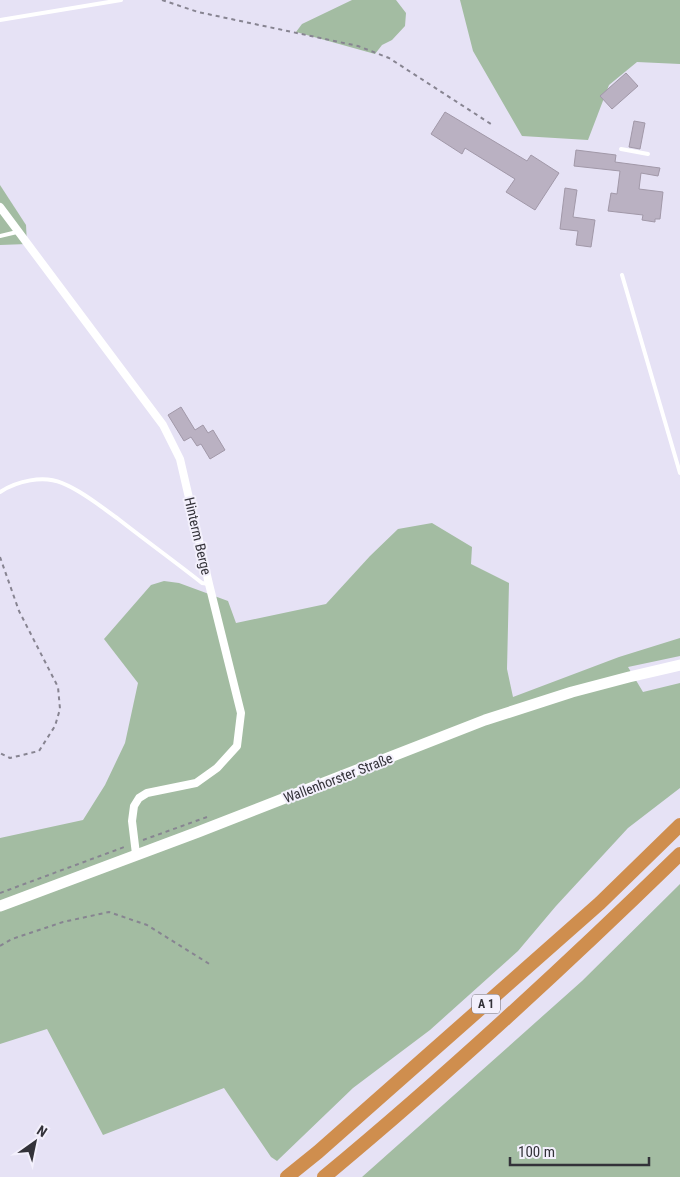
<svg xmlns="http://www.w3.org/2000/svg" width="680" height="1177" viewBox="0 0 680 1177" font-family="'Roboto Condensed',sans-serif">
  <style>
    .green { fill: #a3bca2 }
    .building { fill: #bab1c2; stroke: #a198a8 }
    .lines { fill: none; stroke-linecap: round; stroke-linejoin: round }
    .path { stroke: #878491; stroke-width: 2; stroke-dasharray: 4 4; stroke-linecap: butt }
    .service { stroke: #fff; stroke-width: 4 }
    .minor { stroke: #fff; stroke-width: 8 }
    .secondary { stroke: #fff; stroke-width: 11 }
    .motorway { stroke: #cf8e4e; stroke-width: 14 }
    .labels { text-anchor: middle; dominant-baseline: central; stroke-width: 4; stroke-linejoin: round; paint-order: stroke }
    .shield { fill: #f3f0fc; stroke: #6d6b74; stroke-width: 1 }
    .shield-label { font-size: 12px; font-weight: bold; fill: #333239 }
    .street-label { font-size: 14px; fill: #333239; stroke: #f3f0fc }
  </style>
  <rect width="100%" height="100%" fill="#e6e2f5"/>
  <g class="green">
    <path d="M352,0H396L406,13L405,26L392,40L382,45L375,54L296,32L302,24Z"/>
    <path d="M460,0H680V64L637,62L609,85L588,140L522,136L473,51Z"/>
    <path d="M0,185L26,225L27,244L0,245Z"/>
    <path d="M432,523L472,547L471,564L509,583L507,669L513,697L619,657L680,638V656L628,667L643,692L680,683V788L628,828L556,906L518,951L430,1030L353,1088L277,1161L271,1157L224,1088L103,1135L47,1029L0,1044V838L83,820L105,785L125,743L138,683L104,639L151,585L164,581L179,583L228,601L236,623L326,604L370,556L398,529Z"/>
    <path d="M680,884V1177H362L582,981Z"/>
  </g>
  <g class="building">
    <path d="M626,73L638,86L612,109L600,96Z"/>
    <path d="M445,112L527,161L531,155L559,173L535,210L506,192L515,179L465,148L462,154L431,134Z"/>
    <path d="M634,121L645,123L640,149L629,147Z"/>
    <path d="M576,150L616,155L615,162L660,168L658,176L641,173L639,189L663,192L660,219H655V222L642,220L643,215L608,211L611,193L617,194L620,171L574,166Z"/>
    <path d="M565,188L577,190L573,217L595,220L591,247L576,245L578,231L560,229Z"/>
    <path d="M181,407L195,430L203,425L208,433L213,430L225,450L210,459L201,444L197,446L191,437L184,441L168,415Z"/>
  </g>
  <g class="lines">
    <g class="path">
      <path d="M162,0L198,12L358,46L389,58L494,126"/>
      <path d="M0,557L19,611L58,687L60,709L55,726L39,751L10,758L0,753"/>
      <path d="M143,840L207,817"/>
      <path d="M0,893L127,846"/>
      <path d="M0,946L12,939L63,922L109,912L147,925L211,965"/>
    </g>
    <g class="service">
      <path d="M0,20L121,0"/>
      <path d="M621,149L648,154"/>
      <path d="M0,236L17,232"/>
      <path d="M622,275L680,473"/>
      <path d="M0,492C17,481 43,475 62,483C82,491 100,506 117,518C145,540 174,561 202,583L209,584"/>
    </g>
    <path class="minor" d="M0,207L163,425L180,459L209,584L241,713L237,746L217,768L196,783L147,793L139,798L134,806L132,821L136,854"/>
    <path class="secondary" d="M0,906L198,832L485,720L572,692L629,677L680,665"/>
    <g class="motorway">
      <path d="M287,1177L318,1152L600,903L680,825"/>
      <path d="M324,1177C447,1075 565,966 680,854"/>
    </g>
  </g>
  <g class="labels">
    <rect class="shield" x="472" y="994.5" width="28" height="19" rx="4"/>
    <g class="shield-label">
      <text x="486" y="1004">A 1</text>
    </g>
    <g class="street-label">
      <text transform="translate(198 536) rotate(77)">Hinterm Berge</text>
      <text transform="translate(338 778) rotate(-21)">Wallenhorster Straße</text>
    </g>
  </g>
  <g transform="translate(35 1142) rotate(33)" stroke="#f3f0fc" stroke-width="4" paint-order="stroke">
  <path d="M0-4L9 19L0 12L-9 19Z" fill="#333239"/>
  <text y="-8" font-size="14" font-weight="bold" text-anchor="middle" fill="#333239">N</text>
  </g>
  <path d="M510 1157v8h139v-8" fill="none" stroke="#333239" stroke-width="2.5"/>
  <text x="518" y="1157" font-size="15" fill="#333239" stroke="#f3f0fc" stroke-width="4" paint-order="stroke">100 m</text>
</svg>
